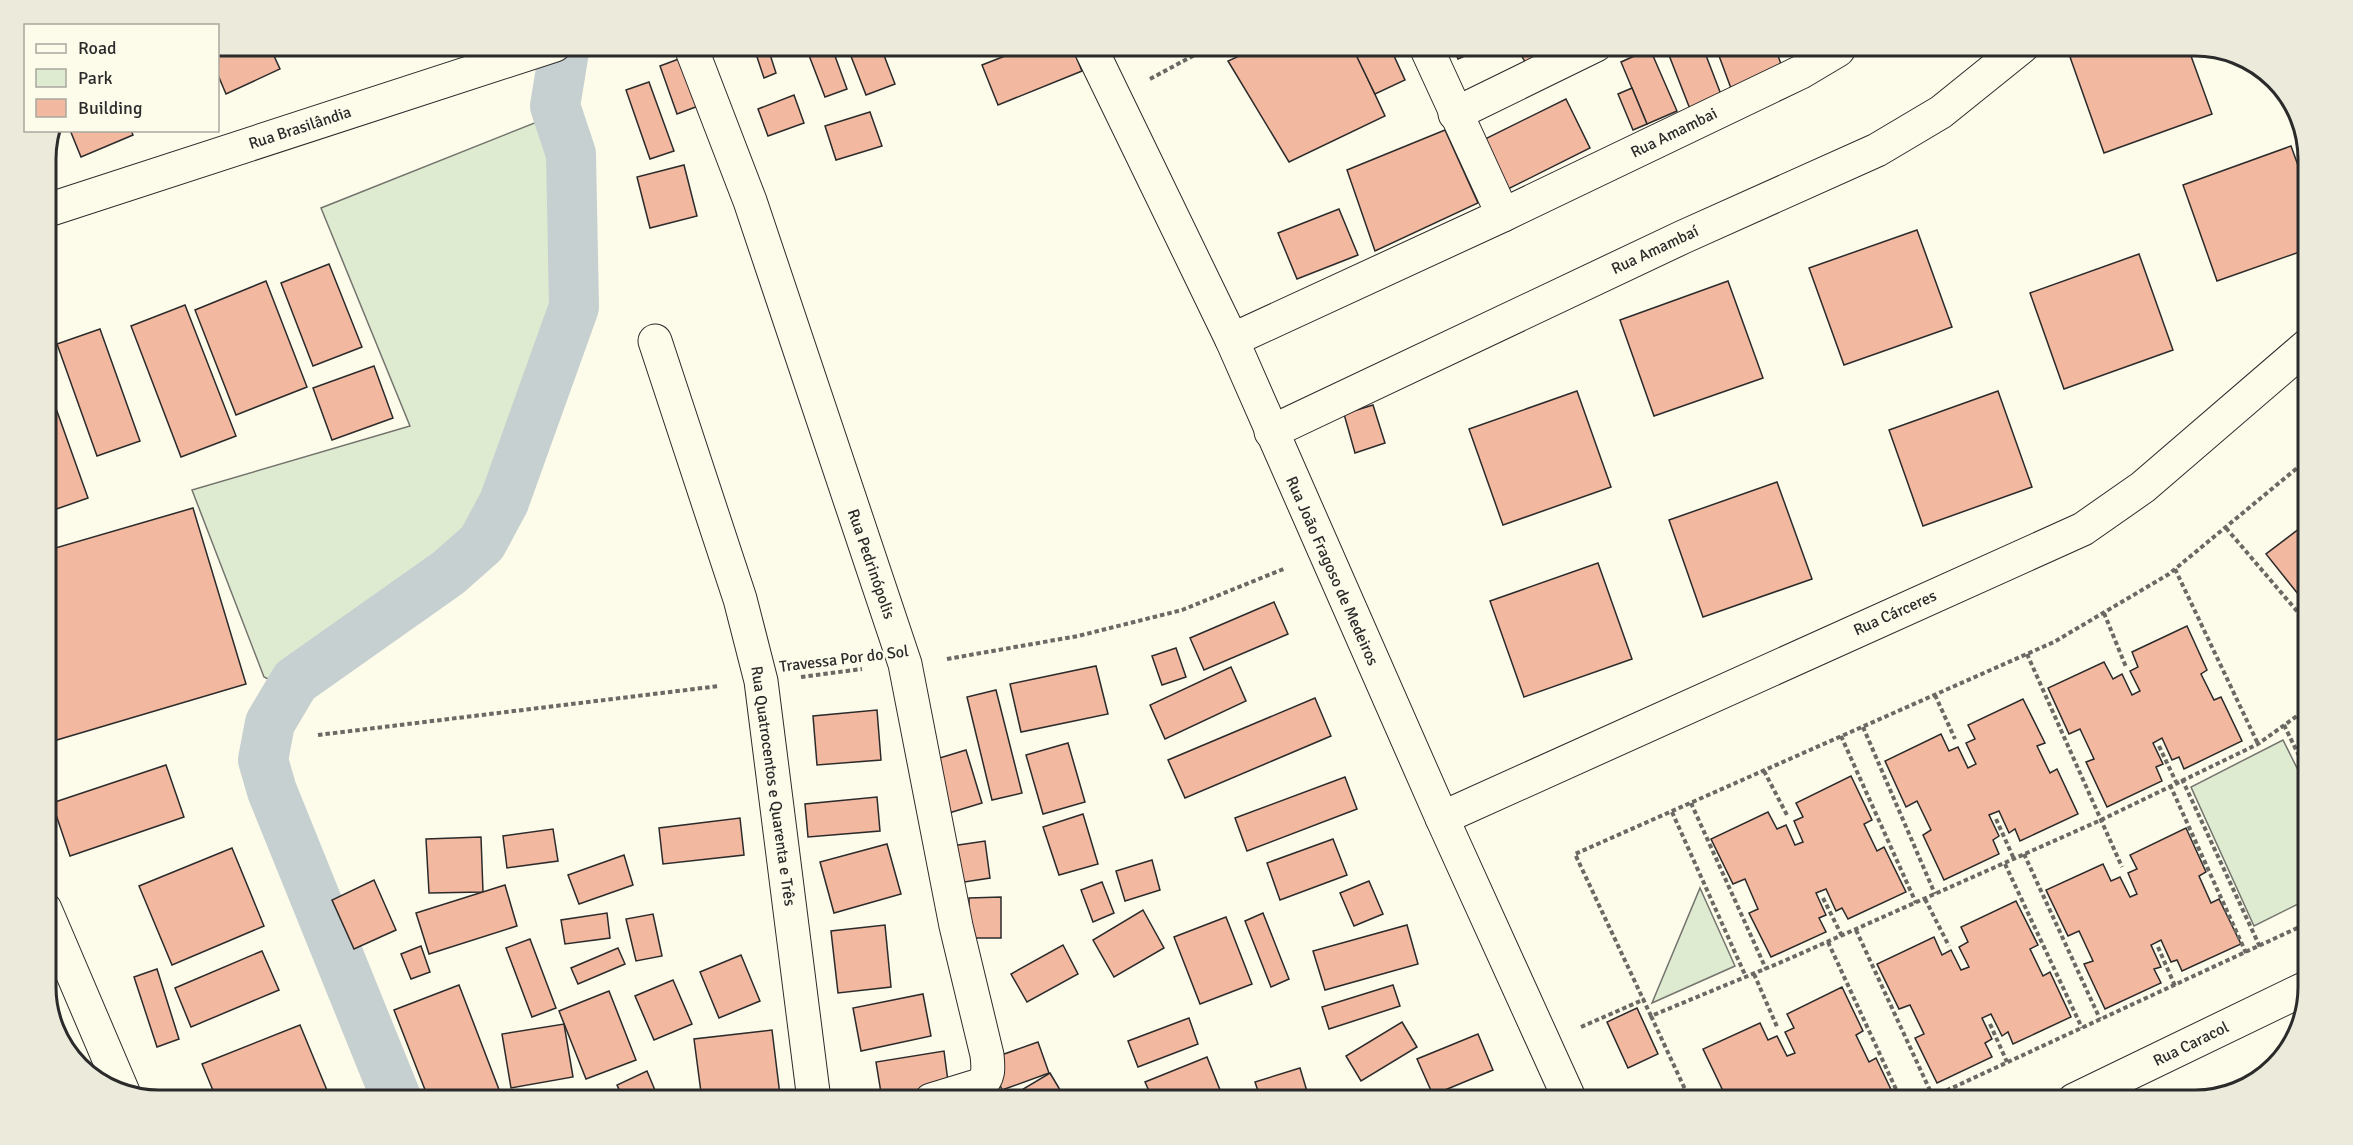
<svg xmlns="http://www.w3.org/2000/svg" width="2353" height="1145" viewBox="0 0 2353 1145" font-family="Signika,sans-serif">
  <style>
    .green { fill: #deebd1; stroke: #74746e; stroke-width: 1.5 }
    .lines { fill: none; stroke-linecap: round; stroke-linejoin: round }
    .canal { stroke: #c7d0d0; stroke-width: 50 }
    .building { fill: #f2b8a0; stroke: #2b2b2b; stroke-width: 1.5 }
    .minor-casing { stroke: #2b2b2b; stroke-width: 35 }
    .tertiary-casing { stroke: #2b2b2b; stroke-width: 35 }
    .path { stroke: #6a6964; stroke-width: 4; stroke-dasharray: 4.5 3; stroke-linecap: butt }
    .minor { stroke: #fdfbea; stroke-width: 33 }
    .tertiary { stroke: #fdfbea; stroke-width: 33 }
    .labels { text-anchor: middle; dominant-baseline: central; stroke-width: 4.5; stroke-linejoin: round; paint-order: stroke }
    .street-label { font-size: 16px; fill: #2b2b2b; stroke: #fdfbea }
    .rim { fill: none; stroke: #2b2b2b; stroke-width: 3 }
  </style>
  <rect width="100%" height="100%" fill="#fdfbea"/>
  <g class="green">
    <path d="M542,120L575,245L560,345L491,544L358,637L295,692L264,677L192,490L410,426L321,208Z"/>
    <path d="M2283,740L2308,790V899L2254,926L2191,787Z"/>
    <path d="M1700,888L1735,966L1652,1003Z"/>
  </g>
  <g class="lines">
    <path class="canal" d="M397,1100L272,791L263,760L270,723L295,681L448,573L482,543L504,502L574,307L571,154L555,106L565,45"/>
  </g>
  <g class="building">
    <path d="M218,45H269L280,69L226,94L218,75Z"/>
    <path d="M321,45H342L324,53Z"/>
    <path d="M417,45H437L438,47L421,55Z"/>
    <path d="M753,45H767L776,73L764,78Z"/>
    <path d="M805,45H831L847,89L825,97Z"/>
    <path d="M851,45H880L895,84L866,95L847,46Z"/>
    <path d="M1033,45H1071L1082,71L998,105L982,65Z"/>
    <path d="M1263,45H1352L1385,116L1289,162L1228,61Z"/>
    <path d="M1381,45H1389L1405,80L1375,94L1357,57Z"/>
    <path d="M1452,45H1490L1458,59Z"/>
    <path d="M1515,45H1568L1527,65Z"/>
    <path d="M1665,45H1702L1722,97L1690,109Z"/>
    <path d="M1715,45H1774L1784,72L1732,91Z"/>
    <path d="M2103,45H2187L2212,114L2104,153L2070,57Z"/>
    <path d="M1650,49L1677,111L1647,124L1621,62Z"/>
    <path d="M684,57L701,105L677,114L660,66Z"/>
    <path d="M649,82L674,151L650,159L626,90Z"/>
    <path d="M1632,88L1647,124L1633,130L1618,94Z"/>
    <path d="M794,95L804,123L768,136L758,109Z"/>
    <path d="M1566,99L1590,148L1508,189L1483,140Z"/>
    <path d="M870,112L882,146L836,160L825,126Z"/>
    <path d="M70,130H131L133,135L81,157Z"/>
    <path d="M1445,130L1478,203L1375,251L1347,170Z"/>
    <path d="M2291,146L2308,193V249L2217,281L2183,185Z"/>
    <path d="M684,165L697,216L650,228L637,177Z"/>
    <path d="M1339,209L1358,255L1297,279L1278,233Z"/>
    <path d="M1917,230L1952,327L1844,365L1809,268Z"/>
    <path d="M2139,254L2173,350L2064,389L2030,293Z"/>
    <path d="M329,264L362,347L313,366L281,283Z"/>
    <path d="M266,281L307,387L236,415L195,310Z"/>
    <path d="M1728,281L1763,378L1654,416L1620,320Z"/>
    <path d="M185,305L236,436L181,457L131,326Z"/>
    <path d="M100,329L140,441L97,456L57,344Z"/>
    <path d="M374,366L393,418L332,440L313,388Z"/>
    <path d="M1577,391L1611,487L1503,525L1469,429Z"/>
    <path d="M1998,391L2032,487L1923,526L1889,430Z"/>
    <path d="M53,400L88,498L45,513V402Z"/>
    <path d="M1373,405L1385,443L1355,453L1344,414Z"/>
    <path d="M1777,482L1812,579L1703,617L1669,520Z"/>
    <path d="M193,508L246,684L50,742L45,726V551Z"/>
    <path d="M2308,522V587L2298,594L2266,554Z"/>
    <path d="M1598,563L1632,659L1524,697L1490,601Z"/>
    <path d="M1274,602L1288,634L1204,670L1190,638Z"/>
    <path d="M2187,626L2207,670L2201,674L2214,700L2221,697L2242,741L2184,769L2179,757L2172,760L2162,738L2153,743L2163,764L2156,767L2162,781L2107,807L2086,762L2094,759L2080,729L2069,734L2048,688L2104,662L2113,679L2122,674L2132,695L2140,691L2130,671L2138,667L2132,652Z"/>
    <path d="M1176,648L1186,677L1162,685L1152,656Z"/>
    <path d="M1096,666L1108,714L1021,732L1010,684Z"/>
    <path d="M1231,667L1246,701L1165,739L1150,705Z"/>
    <path d="M996,690L1022,793L992,800L967,697Z"/>
    <path d="M1315,698L1331,736L1185,798L1168,760Z"/>
    <path d="M2023,699L2045,743L2037,746L2050,773L2057,769L2078,814L2020,841L2015,829L2009,833L1999,811L1989,815L1999,836L1993,840L1999,854L1944,880L1923,835L1931,830L1917,801L1906,807L1885,761L1941,734L1949,751L1958,747L1968,768L1976,764L1966,743L1975,739L1968,725Z"/>
    <path d="M877,710L881,760L817,765L813,716Z"/>
    <path d="M1068,743L1085,802L1043,814L1026,755Z"/>
    <path d="M966,750L982,803L949,813L933,760Z"/>
    <path d="M166,765L184,817L70,856L52,803Z"/>
    <path d="M1851,776L1872,820L1864,824L1877,851L1884,847L1906,892L1848,919L1842,908L1836,911L1826,889L1816,893L1826,915L1819,918L1826,932L1771,957L1749,913L1758,909L1745,879L1733,884L1711,839L1768,812L1777,829L1786,825L1795,845L1803,842L1794,821L1803,817L1796,803Z"/>
    <path d="M1345,777L1357,809L1247,851L1235,818Z"/>
    <path d="M877,797L880,831L808,837L805,804Z"/>
    <path d="M1083,814L1098,864L1059,875L1043,827Z"/>
    <path d="M740,818L744,855L663,864L659,828Z"/>
    <path d="M2186,828L2206,872L2199,876L2211,903L2219,899L2241,944L2182,971L2177,960L2171,962L2161,940L2151,945L2161,967L2154,969L2161,983L2105,1009L2084,964L2093,961L2079,931L2068,936L2046,890L2103,864L2111,881L2120,877L2130,897L2137,894L2128,873L2137,869L2130,855Z"/>
    <path d="M553,829L558,861L507,868L503,836Z"/>
    <path d="M481,837L483,892L429,893L426,839Z"/>
    <path d="M1333,839L1347,875L1280,900L1267,863Z"/>
    <path d="M985,841L990,878L958,883L952,846Z"/>
    <path d="M887,844L901,894L834,913L820,862Z"/>
    <path d="M232,848L264,926L172,965L139,886Z"/>
    <path d="M624,855L633,885L579,904L568,875Z"/>
    <path d="M1152,860L1160,890L1125,901L1116,871Z"/>
    <path d="M374,880L396,930L354,949L332,900Z"/>
    <path d="M1369,881L1383,914L1354,926L1340,893Z"/>
    <path d="M1102,882L1114,913L1093,922L1081,890Z"/>
    <path d="M505,885L517,926L429,954L416,913Z"/>
    <path d="M1001,897V938H969V898Z"/>
    <path d="M2016,901L2038,945L2030,949L2043,976L2050,972L2071,1017L2013,1044L2008,1032L2002,1036L1991,1014L1982,1018L1992,1039L1985,1043L1992,1057L1937,1083L1915,1038L1924,1034L1910,1005L1899,1009L1877,964L1934,937L1942,955L1951,950L1961,970L1969,967L1959,947L1968,942L1961,927Z"/>
    <path d="M1143,910L1164,948L1114,977L1093,940Z"/>
    <path d="M607,913L610,938L565,944L561,920Z"/>
    <path d="M1263,913L1289,979L1271,987L1245,921Z"/>
    <path d="M653,914L662,956L636,961L626,919Z"/>
    <path d="M1226,917L1252,984L1200,1004L1174,937Z"/>
    <path d="M885,925L891,987L838,993L831,931Z"/>
    <path d="M1407,925L1418,964L1325,990L1313,951Z"/>
    <path d="M530,939L556,1008L532,1017L506,948Z"/>
    <path d="M1063,945L1078,974L1027,1002L1011,974Z"/>
    <path d="M421,946L430,972L411,979L401,954Z"/>
    <path d="M618,948L625,964L578,984L571,968Z"/>
    <path d="M262,951L279,990L191,1027L175,988Z"/>
    <path d="M741,955L760,1001L719,1018L700,972Z"/>
    <path d="M157,969L179,1039L157,1047L134,977Z"/>
    <path d="M673,980L692,1024L654,1040L635,996Z"/>
    <path d="M459,985L503,1100H429L394,1010Z"/>
    <path d="M1393,985L1400,1006L1329,1029L1322,1007Z"/>
    <path d="M1842,987L1863,1031L1856,1035L1869,1062L1876,1058L1896,1100H1741L1736,1090L1725,1095L1703,1049L1760,1023L1768,1040L1777,1036L1787,1056L1795,1053L1785,1032L1794,1028L1787,1014Z"/>
    <path d="M609,991L636,1060L586,1079L559,1011Z"/>
    <path d="M923,994L931,1036L861,1051L853,1008Z"/>
    <path d="M1637,1008L1658,1054L1628,1068L1607,1022Z"/>
    <path d="M1189,1018L1198,1044L1138,1067L1128,1041Z"/>
    <path d="M1402,1022L1417,1047L1361,1081L1346,1056Z"/>
    <path d="M564,1024L573,1077L511,1088L502,1034Z"/>
    <path d="M300,1025L331,1100H217L202,1064Z"/>
    <path d="M772,1030L780,1095L737,1100H702L694,1039Z"/>
    <path d="M1478,1034L1493,1070L1433,1095L1417,1059Z"/>
    <path d="M1038,1042L1049,1073L1002,1090L990,1059Z"/>
    <path d="M944,1051L949,1089L882,1099L876,1062Z"/>
    <path d="M1207,1057L1224,1100H1153L1145,1082Z"/>
    <path d="M1300,1068L1309,1098L1261,1100L1255,1082Z"/>
    <path d="M647,1071L659,1100H624L617,1085Z"/>
    <path d="M1050,1073L1066,1100H1019L1015,1094Z"/>
    <path d="M1388,1090L1394,1100H1371Z"/>
  </g>
  <g class="lines">
    <g class="minor-casing">
      <g id="minor">
        <path d="M690,45L750,201L905,664L956,926L987,1055C988,1067 990,1076 980,1085L931,1100"/>
        <path d="M1425,45L1503,215"/>
        <path d="M1455,114L1596,45"/>
        <path d="M1232,340L1503,215L1801,72L1838,50L1841,45"/>
        <path d="M655,341L740,599L761,681L814,1100"/>
        <path d="M1271,432L1683,237L1877,150L1941,112L2024,45"/>
      </g>
    </g>
    <g class="tertiary-casing">
      <g id="tertiary">
        <path d="M1089,45L1232,340L1442,818L1570,1100"/>
        <path d="M45,211L555,45"/>
        <path d="M1442,818L2083,529L2143,487L2308,345"/>
        <path d="M45,909L123,1092"/>
        <path d="M2074,1100L2308,987"/>
      </g>
    </g>
    <g class="path">
      <path d="M1150,79L1213,45"/>
      <path d="M2308,459L2169,574L2054,642L1575,854L1651,1016L1784,961L2101,820L2258,744L2308,708"/>
      <path d="M2297,468L2308,482"/>
      <path d="M2226,528L2308,624"/>
      <path d="M2175,569L2258,744"/>
      <path d="M2104,613L2126,667"/>
      <path d="M2027,654L2122,867"/>
      <path d="M947,659L1078,636L1182,610L1286,568"/>
      <path d="M801,677L862,669"/>
      <path d="M1935,695L1955,739"/>
      <path d="M2284,725L2308,774"/>
      <path d="M1863,727L1935,894"/>
      <path d="M318,735L719,686"/>
      <path d="M1841,736L1916,903"/>
      <path d="M2159,746L2176,782"/>
      <path d="M2301,756L2308,765"/>
      <path d="M1764,771L1788,817"/>
      <path d="M2182,779L2260,947"/>
      <path d="M2170,785L2246,953"/>
      <path d="M1691,803L1766,969"/>
      <path d="M1672,812L1746,977"/>
      <path d="M1996,819L2014,859"/>
      <path d="M2024,854L2100,1019"/>
      <path d="M2005,864L2082,1028"/>
      <path d="M1823,898L1842,936"/>
      <path d="M1925,899L1949,946"/>
      <path d="M1856,930L1933,1097"/>
      <path d="M1828,942L1901,1100"/>
      <path d="M2158,947L2175,986"/>
      <path d="M1754,974L1778,1029"/>
      <path d="M1651,1016L1690,1100"/>
      <path d="M1990,1024L2007,1062"/>
      <path d="M1581,1027L1645,999"/>
      <path d="M1926,1100L2308,923"/>
    </g>
    <use href="#minor" class="minor"/>
    <use href="#tertiary" class="tertiary"/>
  </g>
  <g class="labels">
    <g class="street-label">
      <text transform="translate(300 128) rotate(-18)">Rua Brasilândia</text>
      <text transform="translate(1674 133) rotate(-26)">Rua Amambai</text>
      <text transform="translate(1655 250) rotate(-25)">Rua Amambaí</text>
      <text transform="translate(871 564) rotate(71)">Rua Pedrinópolis</text>
      <text transform="translate(1332 571) rotate(66)">Rua João Fragoso de Medeiros</text>
      <text transform="translate(1895 613) rotate(-24)">Rua Cárceres</text>
      <text transform="translate(844 659) rotate(-7)">Travessa Por do Sol</text>
      <text transform="translate(773 786) rotate(82)">Rua Quatrocentos e Quarenta e Três</text>
      <text transform="translate(2191 1044) rotate(-26)">Rua Caracol</text>
    </g>
  </g>
  <path d="M0 0H2353V1145H0ZM159 56H2195A103 103 0 0 1 2298 159V987A103 103 0 0 1 2195 1090H159A103 103 0 0 1 56 987V159A103 103 0 0 1 159 56Z" fill="#eceadb" fill-rule="evenodd"/>
  <path class="rim" d="M159 56H2195A103 103 0 0 1 2298 159V987A103 103 0 0 1 2195 1090H159A103 103 0 0 1 56 987V159A103 103 0 0 1 159 56Z"/>
  <rect x="24" y="24" width="195" height="108" fill="#fdfbea" stroke="#a9a89e" stroke-width="1.5"/>
  <rect x="36" y="44" width="30" height="9" fill="#fdfbea" stroke="#a9a89e" stroke-width="1.5"/>
  <text x="78" y="54" font-size="18" fill="#2b2b2b">Road</text>
  <rect x="36" y="69" width="30" height="18" fill="#deebd1" stroke="#a9a89e" stroke-width="1.5"/>
  <text x="78" y="84" font-size="18" fill="#2b2b2b">Park</text>
  <rect x="36" y="99" width="30" height="18" fill="#f2b8a0" stroke="#a9a89e" stroke-width="1.5"/>
  <text x="78" y="114" font-size="18" fill="#2b2b2b">Building</text>
</svg>
